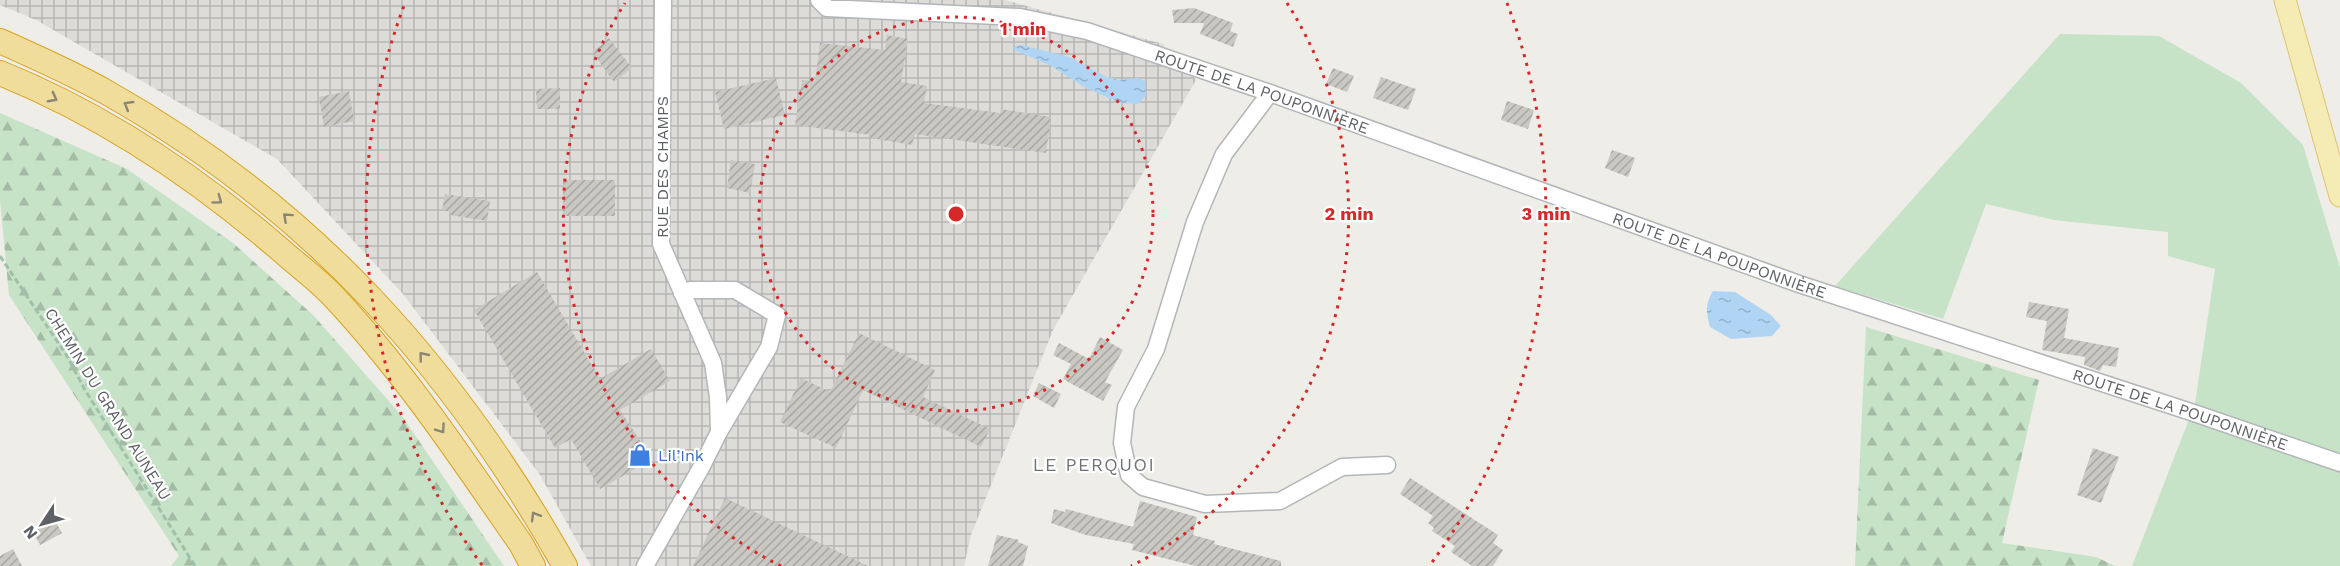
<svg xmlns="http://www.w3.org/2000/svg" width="2340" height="566" viewBox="0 0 2340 566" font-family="'Work Sans',sans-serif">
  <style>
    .industrial { fill: url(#industrial-grid) }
    .grass { fill: #c6e2c7 }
    .forest { fill: url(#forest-firs) }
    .water { fill: url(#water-ripples) }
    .building { fill: url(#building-hatch) }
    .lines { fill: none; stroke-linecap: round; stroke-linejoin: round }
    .minor-casing { stroke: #b3b6b9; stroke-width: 19 }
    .major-casing { stroke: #e0c36e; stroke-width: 23 }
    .highway-casing { stroke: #d8a21d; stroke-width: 26 }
    .path { stroke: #9fc1a9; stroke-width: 3; stroke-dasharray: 6 3; stroke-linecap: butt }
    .minor { stroke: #fff; stroke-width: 16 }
    .major { stroke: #f5ecb5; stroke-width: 21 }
    .highway { stroke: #f0dd9c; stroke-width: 24 }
    .oneway { stroke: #8a8676 }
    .ring { fill: none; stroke: #d62828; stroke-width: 3; stroke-dasharray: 3 6 }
    .labels { text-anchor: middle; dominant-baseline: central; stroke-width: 4.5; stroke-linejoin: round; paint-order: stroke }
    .street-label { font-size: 16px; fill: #5e6165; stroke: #fff }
    .shop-label { font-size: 16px; fill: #366cbe; stroke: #fff; text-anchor: start }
    .neighbourhood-label { font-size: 18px; letter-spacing: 1.5px; fill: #6f7377; stroke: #fff }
    .centre { fill: #d62828; stroke: #fff; stroke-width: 3 }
    .ring-label { font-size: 18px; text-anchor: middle; font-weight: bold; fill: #d62828; stroke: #fff; stroke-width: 4.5; stroke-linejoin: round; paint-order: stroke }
  </style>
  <defs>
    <pattern id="industrial-grid" width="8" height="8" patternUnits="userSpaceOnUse" patternTransform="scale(1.5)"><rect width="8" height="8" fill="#dddcd9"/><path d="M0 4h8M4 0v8" fill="none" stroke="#b6b6b4"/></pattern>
    <pattern id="forest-firs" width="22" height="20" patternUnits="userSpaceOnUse" patternTransform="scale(1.5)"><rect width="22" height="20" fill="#c6e2c7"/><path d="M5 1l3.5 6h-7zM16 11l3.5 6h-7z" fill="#a4bba5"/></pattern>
    <pattern id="water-ripples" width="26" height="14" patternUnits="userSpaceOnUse" patternTransform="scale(1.5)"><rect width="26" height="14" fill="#b0d5f4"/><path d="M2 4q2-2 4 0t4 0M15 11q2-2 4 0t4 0" fill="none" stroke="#92b0c9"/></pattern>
    <pattern id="building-hatch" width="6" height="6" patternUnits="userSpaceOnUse" patternTransform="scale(1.5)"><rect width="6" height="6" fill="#cac8c3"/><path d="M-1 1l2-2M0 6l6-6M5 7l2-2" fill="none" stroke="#a7a6a2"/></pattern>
  </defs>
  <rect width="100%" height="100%" fill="#eeede7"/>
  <path class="industrial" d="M0,0H1005L1163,44L1196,80L1053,330L971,535L964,566H591L540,475L403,294L277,159L36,20L0,5Z"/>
  <path class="grass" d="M2060,34L2159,36L2241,83L2303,145L2340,268V566H2132L2195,404L2215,269L2168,256V232L2054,220L1986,204L1943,319L1835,286Z"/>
  <g class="forest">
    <path d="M0,113L127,169L233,243L313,315L402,416L504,566H171L179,556L9,295L0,200Z"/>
    <path d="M1866,327L2039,380L2002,543L2096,557L2115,566H1855Z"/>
  </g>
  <g class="water">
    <path d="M1022,45L1069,57L1107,77L1120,80L1138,78L1145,81L1146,96L1138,104L1120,103L1086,88L1051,66L1014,50L1015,46Z"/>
    <path d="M1713,291L1735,292L1771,315L1781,326L1772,336L1731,339L1710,327C1706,312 1705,304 1713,291Z"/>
  </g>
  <g class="building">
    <path d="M1194,8L1233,23L1230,31L1238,34L1233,47L1200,34L1204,23H1174L1172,10Z"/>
    <path d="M887,35L908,39L901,82L927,86L924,103L1000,113L1001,109L1051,117L1046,153L915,134L912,145L871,138V135L795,125L802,80L815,81L820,43L885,50Z"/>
    <path d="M609,38L632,68L614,82L592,52Z"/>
    <path d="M1333,68L1354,76L1347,92L1326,84Z"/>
    <path d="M1381,77L1416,89L1408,110L1373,98Z"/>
    <path d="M776,78L785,115L724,129L715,92Z"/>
    <path d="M560,88V109H537L536,89Z"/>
    <path d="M349,91L354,121L324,127L319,97Z"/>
    <path d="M1507,101L1534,110L1528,129L1501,120Z"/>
    <path d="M1612,150L1635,158L1628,177L1605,168Z"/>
    <path d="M731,160L755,164L750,193L727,188Z"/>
    <rect x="563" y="180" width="52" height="36"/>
    <path d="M445,194L490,201L487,221L450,215L451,212L442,210Z"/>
    <path d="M537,272L600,379L651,349L670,381L620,410L652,459L600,489L571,439L555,448L474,310Z"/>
    <path d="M2029,302L2069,309L2064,338L2119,348L2116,367L2103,365L2100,371L2084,365L2085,357L2042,350L2047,321L2026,317Z"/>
    <path d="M859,333L935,370L923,397L990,429L981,447L863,390L836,448L780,422L801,378L830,392Z"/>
    <path d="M1100,337L1123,350L1105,382L1112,385L1103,401L1063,379L1071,364L1053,355L1059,343L1089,359Z"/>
    <path d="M1039,383L1061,394L1054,408L1033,396Z"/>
    <path d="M2093,448L2119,457L2101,503L2077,495Z"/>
    <path d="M1410,478L1498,535L1493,543L1503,550L1493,566H1472L1451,552L1455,546L1432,531L1434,528L1428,523L1433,516L1400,494Z"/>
    <path d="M725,498L736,503L868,566H693Z"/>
    <path d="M1140,501L1197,517L1193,535L1215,541L1214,544L1281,561V566H1195L1132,550L1134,544L1086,535L1051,523L1054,509L1065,512L1066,509L1133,527Z"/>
    <path d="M54,519L62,533L40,545L32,530Z"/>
    <path d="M997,535L1019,540L1018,542L1028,546L1023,566H988Z"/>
    <path d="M13,549L22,566H0V556Z"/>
  </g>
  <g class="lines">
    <g class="minor-casing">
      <g id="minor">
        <path d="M663,0L661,244L713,363L718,397L719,432"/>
        <path id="s1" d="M819,0L827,8L1020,17L1087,31L1270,93L1799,284L2194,413L2340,463"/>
        <path d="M1270,93L1224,154L1195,222L1156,349L1126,407L1122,443L1129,475L1143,487L1205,504L1280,501L1342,467L1387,465"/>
        <path d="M645,566L702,466L719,432L769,347L777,315L735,290H690L682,293"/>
      </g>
    </g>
    <g class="major-casing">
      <path id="major" d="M2285,0L2340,196"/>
    </g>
    <g class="highway-casing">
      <g id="highway">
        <path d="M0,41C36,57 72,73 106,92C310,207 451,364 565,566"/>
        <path d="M0,73C104,115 199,179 283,252C300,267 319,281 334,297C405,373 462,459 521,544L533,566"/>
      </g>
    </g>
    <path class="path" d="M0,256L67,356L85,390L195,566"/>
    <use href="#minor" class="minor"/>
    <use href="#major" class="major"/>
    <use href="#highway" class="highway"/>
  </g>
  <defs><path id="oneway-chevron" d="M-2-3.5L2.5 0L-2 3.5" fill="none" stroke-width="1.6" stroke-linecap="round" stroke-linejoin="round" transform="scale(1.5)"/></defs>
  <g class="oneway">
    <use href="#oneway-chevron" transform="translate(53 98) rotate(28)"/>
    <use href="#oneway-chevron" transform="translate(128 105) rotate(-149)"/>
    <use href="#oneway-chevron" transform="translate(218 200) rotate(36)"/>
    <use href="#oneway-chevron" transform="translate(287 217) rotate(-138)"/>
    <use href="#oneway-chevron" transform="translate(423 356) rotate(-129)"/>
    <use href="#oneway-chevron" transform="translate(441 429) rotate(55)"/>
    <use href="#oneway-chevron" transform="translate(535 516) rotate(-121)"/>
  </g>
  <g class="ring">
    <circle cx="956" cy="214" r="197"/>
    <path d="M781 566A393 393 0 0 1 625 3M1287 3A393 393 0 0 1 1131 566"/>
    <path d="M482 565A590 590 0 0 1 405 3M1507 3A590 590 0 0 1 1430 565"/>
  </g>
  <defs>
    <g id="shop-bare" transform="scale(1.8)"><path d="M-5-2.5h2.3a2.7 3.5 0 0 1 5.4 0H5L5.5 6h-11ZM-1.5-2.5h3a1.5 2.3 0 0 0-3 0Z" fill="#3f7fe0" stroke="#fff" stroke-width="2.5" paint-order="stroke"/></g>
  </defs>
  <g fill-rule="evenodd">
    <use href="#shop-bare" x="640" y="455"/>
  </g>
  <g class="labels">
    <g class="street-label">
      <text stroke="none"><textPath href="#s1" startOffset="458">ROUTE DE LA POUPONNIÈRE</textPath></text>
      <text transform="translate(662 167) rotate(-90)">RUE DES CHAMPS</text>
      <text stroke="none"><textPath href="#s1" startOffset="944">ROUTE DE LA POUPONNIÈRE</textPath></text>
      <text transform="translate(108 404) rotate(58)">CHEMIN DU GRAND AUNEAU</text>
      <text stroke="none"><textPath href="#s1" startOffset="1430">ROUTE DE LA POUPONNIÈRE</textPath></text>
    </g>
    <g class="shop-label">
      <text x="658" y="455">Lil’Ink</text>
    </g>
    <g class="neighbourhood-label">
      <text x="1094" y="464">LE PERQUOI</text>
    </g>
  </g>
  <circle cx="956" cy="214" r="9" class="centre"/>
  <g class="ring-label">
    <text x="1023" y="35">1 min</text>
    <text x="1349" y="220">2 min</text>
    <text x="1546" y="220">3 min</text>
  </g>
  <g transform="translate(42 524) rotate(234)" stroke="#ffffff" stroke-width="4.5" paint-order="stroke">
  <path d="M0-4.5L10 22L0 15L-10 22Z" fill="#5e6165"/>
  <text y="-9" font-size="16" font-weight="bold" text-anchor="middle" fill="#5e6165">N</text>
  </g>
</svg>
